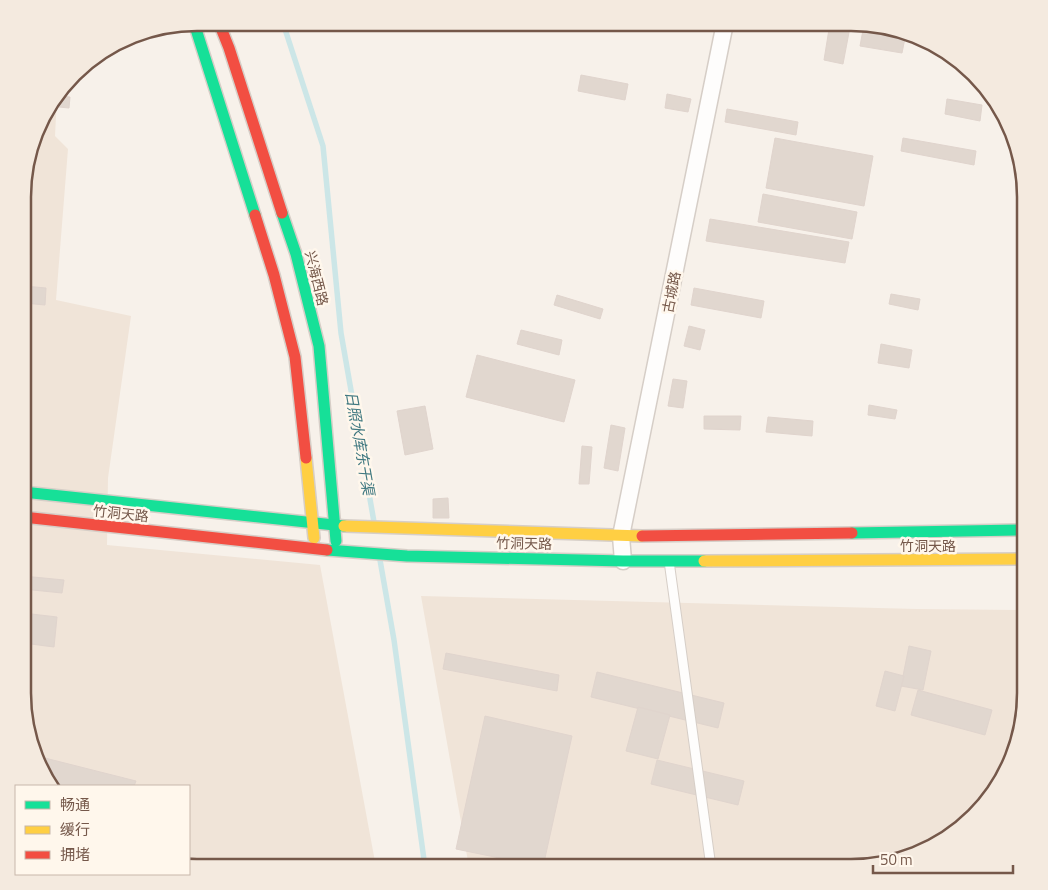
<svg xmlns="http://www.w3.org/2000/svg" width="1048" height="890" viewBox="0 0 1048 890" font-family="'Titillium Web','Noto Sans SC',sans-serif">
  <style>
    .residential { fill: #f0e4d8 }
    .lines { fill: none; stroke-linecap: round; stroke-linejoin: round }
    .stream { stroke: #cce6e7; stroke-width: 5.5 }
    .building { fill: #e1d7cf; stroke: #e0d4cd }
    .lane-casing { stroke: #d6cec7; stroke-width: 11 }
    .street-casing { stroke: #d6cec7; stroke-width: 19 }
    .fast-casing { stroke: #d6cec7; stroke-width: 14 }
    .slow-casing { stroke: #d6cec7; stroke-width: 14 }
    .jam-casing { stroke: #d6cec7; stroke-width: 14 }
    .lane { stroke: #fefdfc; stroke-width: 9 }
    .street { stroke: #fefdfc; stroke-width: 16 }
    .fast { stroke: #16e098; stroke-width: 11 }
    .slow { stroke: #ffcf43; stroke-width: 11 }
    .jam { stroke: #f24e42; stroke-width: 11 }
    .labels { text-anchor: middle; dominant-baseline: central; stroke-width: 5; stroke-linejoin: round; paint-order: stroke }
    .street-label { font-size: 14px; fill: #75584a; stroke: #fff7ec }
    .water-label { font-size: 15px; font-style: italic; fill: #417981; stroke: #fff7ec }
    .rim { fill: none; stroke: #75584a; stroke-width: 2.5 }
  </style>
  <rect width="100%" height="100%" fill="#f7f1ea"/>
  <g class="residential">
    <path d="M57,96L55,136L68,149L56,300L131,316L108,478L107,545L320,565L376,867H197L189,866V786H52L40,770L23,705L24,174L46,110Z"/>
    <path d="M421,596L917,609L1025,610V693L1012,760L974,817L918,854L862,867H469Z"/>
  </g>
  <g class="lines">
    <g class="stream">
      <path d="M283,23L323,146L341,333L374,522"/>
      <path d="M380,560L394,640L425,867"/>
    </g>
  </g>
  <g class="building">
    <path d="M747,23H771V27Z"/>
    <path d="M830,23L850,27L843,64L824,60Z"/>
    <path d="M863,30L905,38L902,53L860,46Z"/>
    <path d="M581,75L628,84L625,100L578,91Z"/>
    <path d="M667,94L691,99L688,112L665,108Z"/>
    <path d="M57,96L70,97L69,108L49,106Z"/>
    <path d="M947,99L982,105L980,121L945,114Z"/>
    <path d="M727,109L798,122L796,135L725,122Z"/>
    <path d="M775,138L873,156L864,206L766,188Z"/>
    <path d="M903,138L976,151L974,165L901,151Z"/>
    <path d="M763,194L857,212L852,239L758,222Z"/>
    <path d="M710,219L849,242L845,263L706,241Z"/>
    <path d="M24,286L46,288L45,305L24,303Z"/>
    <path d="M694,288L764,301L761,318L691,305Z"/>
    <path d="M891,294L920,299L918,310L889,304Z"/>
    <path d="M557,295L603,309L600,319L554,305Z"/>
    <path d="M689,326L705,330L700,350L684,346Z"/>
    <path d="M521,330L562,340L559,355L517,344Z"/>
    <path d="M881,344L912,350L909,368L878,363Z"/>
    <path d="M477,355L575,380L564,422L466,397Z"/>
    <path d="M673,379L687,381L683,408L668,406Z"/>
    <path d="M869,405L897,410L895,419L868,415Z"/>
    <path d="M425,406L433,449L405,455L397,411Z"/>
    <path d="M704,416H741L740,430L704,429Z"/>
    <path d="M768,417L813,421L812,436L766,432Z"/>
    <path d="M611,425L625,428L618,471L604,468Z"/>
    <path d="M582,446L592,447L589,484H579Z"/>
    <path d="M448,498L449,518H433V499Z"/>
    <path d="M23,576L64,580L62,593L23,589Z"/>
    <path d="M23,613L57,617L54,647L23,643Z"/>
    <path d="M909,646L931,651L923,690L901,686Z"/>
    <path d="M446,653L559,675L557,691L443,669Z"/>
    <path d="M885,671L904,676L895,711L876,706Z"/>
    <path d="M597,672L724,703L718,728L591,697Z"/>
    <path d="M918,690L992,710L985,735L911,715Z"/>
    <path d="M638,707L670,715L658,759L626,751Z"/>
    <path d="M485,716L572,736L543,867L456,849Z"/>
    <path d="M37,756L136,781L134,786H52L40,770Z"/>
    <path d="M657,760L744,781L738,805L651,784Z"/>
  </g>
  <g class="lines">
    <g class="lane-casing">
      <path id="lane" d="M669,561L711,867"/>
    </g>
    <g class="street-casing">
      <path id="street" d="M623,561L621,536L725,23"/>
    </g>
    <g class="fast-casing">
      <g id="fast">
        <path d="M194,23L255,215"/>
        <path d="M282,213L296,254L319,346L336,541"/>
        <path d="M23,492L344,526"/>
        <path d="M852,533L1025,530"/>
        <path d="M327,550L407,556L623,561H704"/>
      </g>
    </g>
    <g class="slow-casing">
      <g id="slow">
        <path d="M306,458L314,538"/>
        <path d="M344,526L642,536"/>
        <path d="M704,561L1025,559"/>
      </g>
    </g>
    <g class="jam-casing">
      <g id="jam">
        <path d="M219,23L229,48L282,213"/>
        <path d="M255,215L274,275L295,357L306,458"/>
        <path d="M23,517L327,550"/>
        <path d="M642,536L852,533"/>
      </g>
    </g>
    <use href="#lane" class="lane"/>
    <use href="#street" class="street"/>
    <use href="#fast" class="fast"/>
    <use href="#slow" class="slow"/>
    <use href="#jam" class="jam"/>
  </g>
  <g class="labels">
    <g class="street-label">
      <text transform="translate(317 278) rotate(76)">兴海西路</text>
      <text transform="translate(671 292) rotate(-79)">古城路</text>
      <text transform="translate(121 513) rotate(6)">竹洞天路</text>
      <text transform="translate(524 543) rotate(1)">竹洞天路</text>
      <text x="928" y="545">竹洞天路</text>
    </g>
    <g class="water-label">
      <text transform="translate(360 443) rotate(80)">日照水库东干渠</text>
    </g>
  </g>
  <path d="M0 0H1048V890H0ZM197 31H851A166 166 0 0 1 1017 197V693A166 166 0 0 1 851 859H197A166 166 0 0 1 31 693V197A166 166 0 0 1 197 31Z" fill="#f4eadf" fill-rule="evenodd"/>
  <path class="rim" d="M197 31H851A166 166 0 0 1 1017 197V693A166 166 0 0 1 851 859H197A166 166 0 0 1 31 693V197A166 166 0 0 1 197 31Z"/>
  <rect x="15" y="785" width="175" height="90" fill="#fff7ec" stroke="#c8b7ab"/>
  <rect x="25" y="801" width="25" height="8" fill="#16e098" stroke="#c8b7ab"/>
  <text x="60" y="810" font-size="15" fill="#75584a">畅通</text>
  <rect x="25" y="826" width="25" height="8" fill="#ffcf43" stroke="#c8b7ab"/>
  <text x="60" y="835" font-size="15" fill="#75584a">缓行</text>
  <rect x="25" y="851" width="25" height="8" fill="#f24e42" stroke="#c8b7ab"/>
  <text x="60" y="860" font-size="15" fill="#75584a">拥堵</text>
  <path d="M873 865v8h140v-8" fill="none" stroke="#75584a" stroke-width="2.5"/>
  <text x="880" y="865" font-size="15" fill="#75584a" stroke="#fff7ec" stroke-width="4" paint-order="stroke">50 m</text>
</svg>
